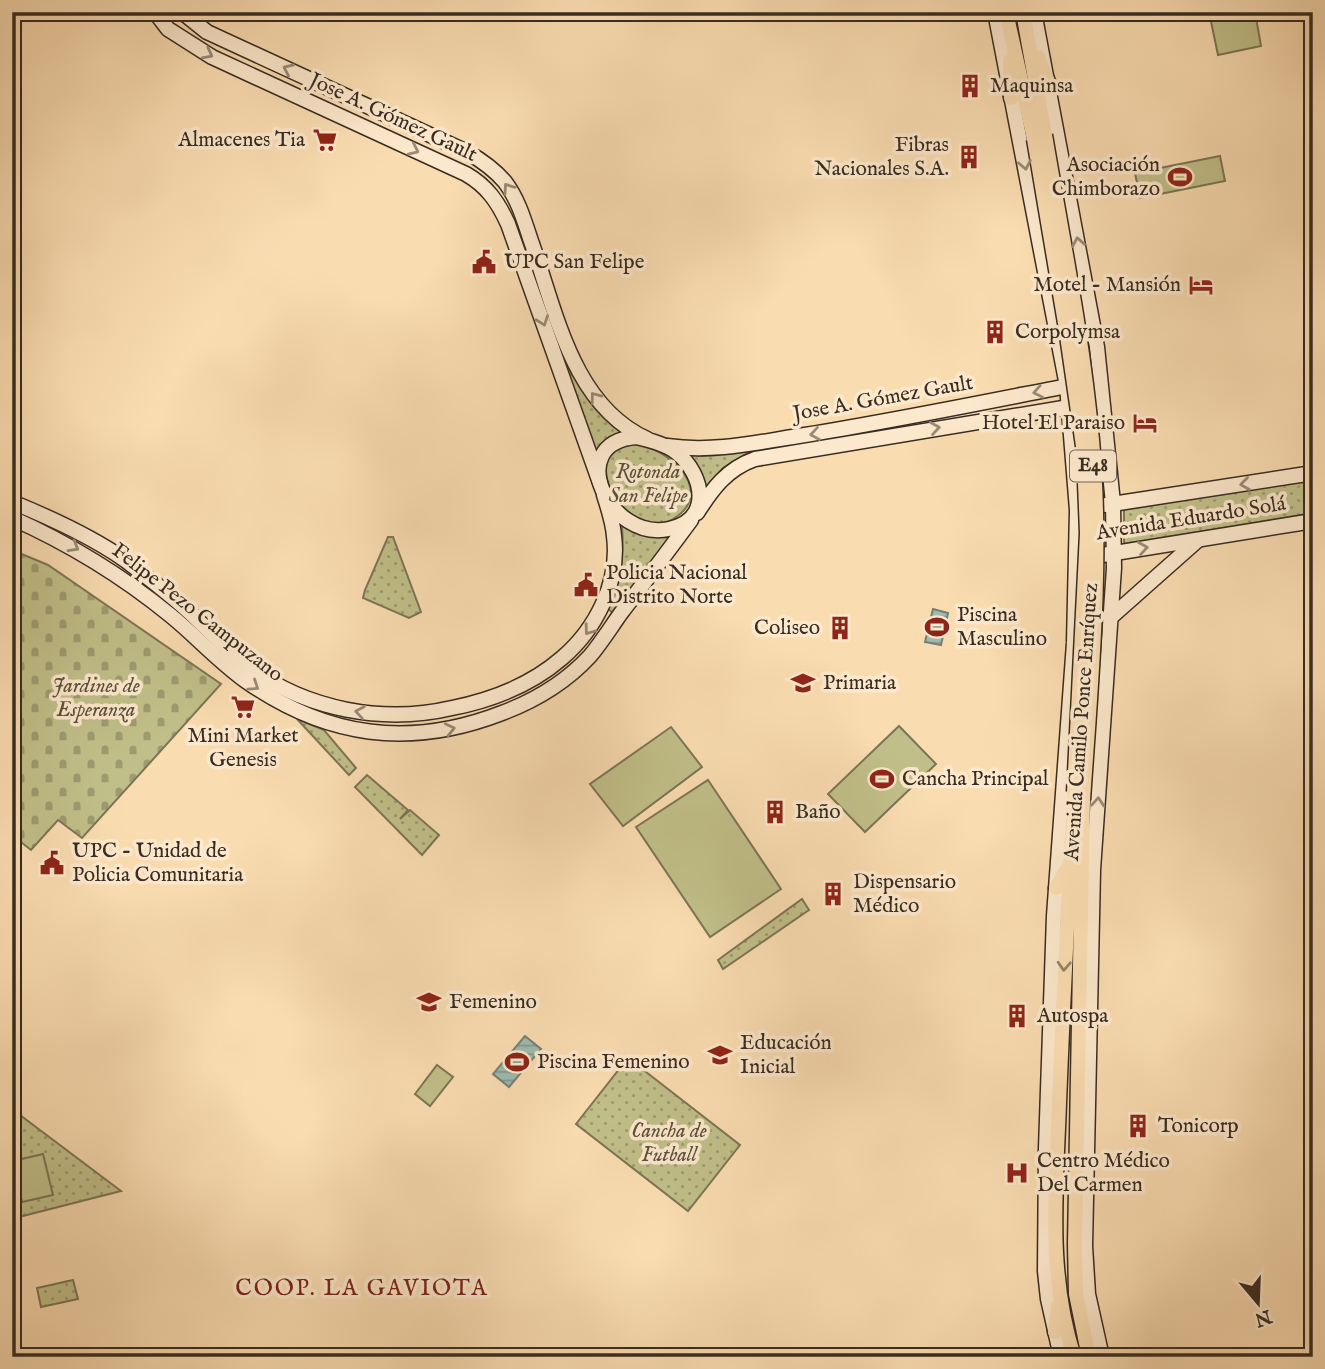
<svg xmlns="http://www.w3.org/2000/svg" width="1325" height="1369" viewBox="0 0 1325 1369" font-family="'IM FELL English',serif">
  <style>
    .green { fill: url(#green-dots); stroke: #7c7555; stroke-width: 2 }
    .cemetery { fill: url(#cemetery-stones); stroke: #7c7555; stroke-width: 2 }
    .pitch { fill: #c1bf89; stroke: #7c7555; stroke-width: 2 }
    .water { fill: url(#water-rules); stroke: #758177; stroke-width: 2 }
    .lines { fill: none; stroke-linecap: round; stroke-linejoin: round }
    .secondary-casing { stroke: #382b21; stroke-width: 17 }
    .primary-casing { stroke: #382b21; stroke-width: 17 }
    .secondary { stroke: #fce8cc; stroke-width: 14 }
    .primary { stroke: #fadcb1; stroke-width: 14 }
    .primary-bridge-casing { stroke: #382b21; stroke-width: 17; stroke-linecap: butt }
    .primary-bridge { stroke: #fadcb1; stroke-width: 14 }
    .oneway { stroke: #9a8a76 }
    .oneway2 { stroke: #998469 }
    .labels { text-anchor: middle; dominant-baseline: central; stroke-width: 7; stroke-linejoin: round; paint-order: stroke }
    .shield { fill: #fce8cc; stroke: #736454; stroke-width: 2 }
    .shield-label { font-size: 19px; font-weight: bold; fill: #382b21 }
    .poi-label { font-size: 21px; fill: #382b21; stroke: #fce8cc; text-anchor: start }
    .street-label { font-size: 21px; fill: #382b21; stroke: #fce8cc }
    .park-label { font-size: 21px; font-style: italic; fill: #5a503b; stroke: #fce8cc }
    .neighbourhood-label { font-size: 23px; letter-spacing: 2px; fill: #7a1f14; stroke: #fce8cc }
  </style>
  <defs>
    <pattern id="green-dots" width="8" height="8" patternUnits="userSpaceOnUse" patternTransform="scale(1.75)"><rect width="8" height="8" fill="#c1bf89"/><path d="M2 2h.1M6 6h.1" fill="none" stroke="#9e9b70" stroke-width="1.8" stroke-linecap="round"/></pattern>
    <pattern id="cemetery-stones" width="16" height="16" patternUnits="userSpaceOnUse" patternTransform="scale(1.75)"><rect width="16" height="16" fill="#c1bf89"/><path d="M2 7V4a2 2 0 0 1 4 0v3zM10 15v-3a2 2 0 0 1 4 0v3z" fill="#9e9b70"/></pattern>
    <pattern id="water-rules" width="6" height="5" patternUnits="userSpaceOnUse" patternTransform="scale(1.75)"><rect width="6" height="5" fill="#9ebbb0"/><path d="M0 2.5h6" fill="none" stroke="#82988f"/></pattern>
  </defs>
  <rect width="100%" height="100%" fill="#fadcb1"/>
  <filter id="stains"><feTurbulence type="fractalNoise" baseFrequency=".00286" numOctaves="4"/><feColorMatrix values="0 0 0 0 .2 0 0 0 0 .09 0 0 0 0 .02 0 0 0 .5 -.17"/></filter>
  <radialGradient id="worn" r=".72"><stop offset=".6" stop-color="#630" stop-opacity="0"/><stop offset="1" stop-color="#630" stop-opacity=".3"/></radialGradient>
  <g class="green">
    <path d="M559,338C575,376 586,404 620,430L619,433L605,441L598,451H596L553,340Z"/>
    <path d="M634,444C668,447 718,492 673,519C634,543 581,467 619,448C623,446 629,445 634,444Z"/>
    <path d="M748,448L749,452L723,468L705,488L690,457L691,455L702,456Z"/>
    <path d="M1313,479V513L1124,544V509Z"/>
    <path d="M624,525C640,538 653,535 669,538L613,613L608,609C617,582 625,556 622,527Z"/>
    <path d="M388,537H393L421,612L409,618L363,598L365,590Z"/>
    <path d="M297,719L324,730L356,768L349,775Z"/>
    <path d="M367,775L408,810L400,819L410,810L439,835L422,855L355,787Z"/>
    <path d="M802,899L809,910L723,969L718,960Z"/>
    <path d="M628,1058L740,1145L688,1211L576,1124Z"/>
    <path d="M12,1109L121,1191L15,1218L12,1206Z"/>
    <path d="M73,1280L78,1299L41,1307L37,1288Z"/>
  </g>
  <path class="cemetery" d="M12,550L48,565L221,684L82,838L58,820L31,850L12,835Z"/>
  <g class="pitch">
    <path d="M1209,12H1255L1261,46L1218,55Z"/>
    <path d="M1220,156L1225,181L1140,198L1135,173Z"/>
    <path d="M899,726L936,764L865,832L828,794Z"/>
    <path d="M671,727L702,767L623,826L590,784Z"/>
    <path d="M708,780L781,889L710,937L636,827Z"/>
    <path d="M437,1065L453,1077L430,1106L415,1094Z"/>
    <path d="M43,1154L53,1195L22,1202L13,1161Z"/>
  </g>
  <g class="water">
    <path d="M933,609L948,613L941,645L925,642Z"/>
    <path d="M525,1036L541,1049L509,1087L493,1074Z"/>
  </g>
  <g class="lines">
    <g class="secondary-casing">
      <g id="secondary">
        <path d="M155,12L168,29L212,57L466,174C487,186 498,202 508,224L600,483"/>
        <path d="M182,12L207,32L467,152C481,160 494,169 505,182C518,199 524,220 531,241C556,311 572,405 647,439"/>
        <path d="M995,12L1067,386L1077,510L1074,643L1054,916L1046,1148L1045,1271L1048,1299L1061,1357"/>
        <path d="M1034,12L1097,347L1113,503L1114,568L1093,870L1085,1246L1088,1294L1102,1357"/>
        <path d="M636,437C650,440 665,444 676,452C705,475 712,520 669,529C609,542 563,443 636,437Z"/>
        <path d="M667,446C714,453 759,442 805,435C892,421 980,403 1067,386L1076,390"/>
        <path d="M12,502C51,518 91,536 125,560C146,576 168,593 187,610C208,629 227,651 250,668C308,710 383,724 452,708C492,700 531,685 562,658C596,629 620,582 614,536C613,522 608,508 604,495"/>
        <path d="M1106,505L1313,473"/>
        <path d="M697,513C713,488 727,469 755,459L1069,407"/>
        <path d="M12,518C70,544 121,575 170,615C196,636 218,661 246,681C326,737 409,749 502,713C534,701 566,682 590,656C601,643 611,627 621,613C645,582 668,551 691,520"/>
        <path d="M1084,558L1313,521"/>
        <path d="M1110,618L1198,540"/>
      </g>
    </g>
    <g class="primary-casing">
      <g id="primary">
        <path d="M1006,12L1034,139"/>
        <path d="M1023,12L1045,135"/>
        <path d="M1038,57L1049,84"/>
        <path d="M1010,61L1011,98"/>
        <path d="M1074,800C1068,901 1063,1002 1059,1103C1056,1191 1047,1272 1074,1357"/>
        <path d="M1083,800L1075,1244L1076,1294L1089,1357"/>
        <path d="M1056,888L1068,867"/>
        <path d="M1055,1332L1058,1307"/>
      </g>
    </g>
    <use href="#secondary" class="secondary"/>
    <use href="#primary" class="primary"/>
    <g class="primary-bridge-casing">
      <g id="primary-bridge">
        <path d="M1045,135C1062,236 1083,337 1092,440C1103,560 1091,681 1083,800"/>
        <path d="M1034,139L1066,329L1083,446"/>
        <path d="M1074,792L1087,533L1085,483"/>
      </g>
    </g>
    <use href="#primary-bridge" class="primary-bridge"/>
  </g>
  <defs><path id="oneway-chevron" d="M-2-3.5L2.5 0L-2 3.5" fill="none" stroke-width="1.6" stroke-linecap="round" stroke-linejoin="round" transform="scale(1.75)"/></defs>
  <g class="oneway">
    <use href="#oneway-chevron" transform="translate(208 54) rotate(28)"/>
    <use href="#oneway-chevron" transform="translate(288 69) rotate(-155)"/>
    <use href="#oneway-chevron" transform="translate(414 150) rotate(25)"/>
    <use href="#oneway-chevron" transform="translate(1025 165) rotate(79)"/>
    <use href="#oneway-chevron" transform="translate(508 188) rotate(-125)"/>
    <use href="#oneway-chevron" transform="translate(1078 242) rotate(-100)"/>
    <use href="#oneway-chevron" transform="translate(543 321) rotate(70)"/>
    <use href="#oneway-chevron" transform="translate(1038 392) rotate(169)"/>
    <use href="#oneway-chevron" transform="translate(595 397) rotate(-127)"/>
    <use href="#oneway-chevron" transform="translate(935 428) rotate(-9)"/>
    <use href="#oneway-chevron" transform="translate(815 434) rotate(171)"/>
    <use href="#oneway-chevron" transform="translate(1245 484) rotate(172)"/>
    <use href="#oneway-chevron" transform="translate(74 547) rotate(30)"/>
    <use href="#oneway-chevron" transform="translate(1143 548) rotate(-9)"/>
    <use href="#oneway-chevron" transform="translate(589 630) rotate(126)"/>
    <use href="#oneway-chevron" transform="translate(254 686) rotate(34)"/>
    <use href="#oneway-chevron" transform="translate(360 712) rotate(-171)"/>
    <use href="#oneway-chevron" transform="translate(450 729) rotate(-13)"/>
    <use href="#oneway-chevron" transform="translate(1098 802) rotate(-86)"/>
  </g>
  <use class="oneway2" href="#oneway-chevron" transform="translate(1064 966) rotate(93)"/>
  <defs>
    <g id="building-bare" transform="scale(1.89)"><path d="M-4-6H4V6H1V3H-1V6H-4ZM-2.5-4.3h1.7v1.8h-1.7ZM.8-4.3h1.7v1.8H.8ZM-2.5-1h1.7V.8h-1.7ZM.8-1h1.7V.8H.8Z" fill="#8f2418" stroke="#fce8cc" stroke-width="2.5" paint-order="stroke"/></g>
    <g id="supermarket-bare" transform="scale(1.89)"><path d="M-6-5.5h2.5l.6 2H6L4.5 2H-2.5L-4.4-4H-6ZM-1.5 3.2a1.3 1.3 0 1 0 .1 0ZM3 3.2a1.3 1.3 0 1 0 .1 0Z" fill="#8f2418" stroke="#fce8cc" stroke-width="2.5" paint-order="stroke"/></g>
    <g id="stadium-bare" transform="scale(1.89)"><path d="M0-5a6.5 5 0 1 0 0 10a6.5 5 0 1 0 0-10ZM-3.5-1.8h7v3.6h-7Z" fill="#8f2418" stroke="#fce8cc" stroke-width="2.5" paint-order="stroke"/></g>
    <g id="civic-bare" transform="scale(1.89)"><path d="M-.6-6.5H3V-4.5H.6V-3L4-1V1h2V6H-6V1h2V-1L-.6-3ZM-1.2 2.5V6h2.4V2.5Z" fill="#8f2418" stroke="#fce8cc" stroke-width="2.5" paint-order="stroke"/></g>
    <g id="hotel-bare" transform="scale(1.89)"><path d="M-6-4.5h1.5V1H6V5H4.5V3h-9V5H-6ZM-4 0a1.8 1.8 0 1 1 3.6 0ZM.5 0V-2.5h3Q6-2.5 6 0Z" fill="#8f2418" stroke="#fce8cc" stroke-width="2.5" paint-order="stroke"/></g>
    <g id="school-bare" transform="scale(1.89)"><path d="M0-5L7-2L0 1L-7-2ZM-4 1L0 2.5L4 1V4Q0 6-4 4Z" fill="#8f2418" stroke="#fce8cc" stroke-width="2.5" paint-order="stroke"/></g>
    <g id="hospital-bare" transform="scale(1.89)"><path d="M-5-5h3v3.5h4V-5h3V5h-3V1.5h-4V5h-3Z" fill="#8f2418" stroke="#fce8cc" stroke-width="2.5" paint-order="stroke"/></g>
  </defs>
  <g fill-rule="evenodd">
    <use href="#building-bare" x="970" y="86"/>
    <use href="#supermarket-bare" x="325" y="140"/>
    <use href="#building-bare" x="969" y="157"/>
    <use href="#stadium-bare" x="1180" y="177"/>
    <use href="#civic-bare" x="484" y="262"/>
    <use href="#hotel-bare" x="1201" y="285"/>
    <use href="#building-bare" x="995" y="332"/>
    <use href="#hotel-bare" x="1145" y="423"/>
    <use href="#civic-bare" x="586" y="585"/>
    <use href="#stadium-bare" x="937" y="627"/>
    <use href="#building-bare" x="840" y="628"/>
    <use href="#school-bare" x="803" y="683"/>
    <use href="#supermarket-bare" x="243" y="707"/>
    <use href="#stadium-bare" x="882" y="779"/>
    <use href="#building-bare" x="775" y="812"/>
    <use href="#civic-bare" x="52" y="863"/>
    <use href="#building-bare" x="833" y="894"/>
    <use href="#school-bare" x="429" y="1002"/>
    <use href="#building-bare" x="1017" y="1016"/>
    <use href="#school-bare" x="720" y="1055"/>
    <use href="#stadium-bare" x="517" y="1062"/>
    <use href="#building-bare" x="1138" y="1126"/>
    <use href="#hospital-bare" x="1017" y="1173"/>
  </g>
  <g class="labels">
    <rect class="shield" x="1070" y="450.5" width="46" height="31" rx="5"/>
    <g class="shield-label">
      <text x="1093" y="466">E48</text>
    </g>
    <g class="poi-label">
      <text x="990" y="86">Maquinsa</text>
      <text x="305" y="140" text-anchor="end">Almacenes Tia</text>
      <text x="949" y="145" text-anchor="end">Fibras<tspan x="949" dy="24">Nacionales S.A.</tspan></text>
      <text x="1160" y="165" text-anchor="end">Asociación<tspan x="1160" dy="24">Chimborazo</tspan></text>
      <text x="504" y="262">UPC San Felipe</text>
      <text x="1181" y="285" text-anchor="end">Motel - Mansión</text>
      <text x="1015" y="332">Corpolymsa</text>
      <text x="1125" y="423" text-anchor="end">Hotel El Paraiso</text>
      <text x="606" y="573">Policia Nacional<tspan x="606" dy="24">Distrito Norte</tspan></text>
      <text x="957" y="615">Piscina<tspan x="957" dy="24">Masculino</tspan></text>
      <text x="820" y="628" text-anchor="end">Coliseo</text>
      <text x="823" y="683">Primaria</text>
      <text x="243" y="736" text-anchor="middle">Mini Market<tspan x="243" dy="24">Genesis</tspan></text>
      <text x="902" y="779">Cancha Principal</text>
      <text x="795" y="812">Baño</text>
      <text x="72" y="851">UPC - Unidad de<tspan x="72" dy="24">Policia Comunitaria</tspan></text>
      <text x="853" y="882">Dispensario<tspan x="853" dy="24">Médico</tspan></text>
      <text x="449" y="1002">Femenino</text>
      <text x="1037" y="1016">Autospa</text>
      <text x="740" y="1043">Educación<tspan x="740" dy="24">Inicial</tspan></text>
      <text x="537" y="1062">Piscina Femenino</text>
      <text x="1158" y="1126">Tonicorp</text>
      <text x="1037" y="1161">Centro Médico<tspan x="1037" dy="24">Del Carmen</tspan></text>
    </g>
    <g class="street-label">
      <text transform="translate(393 118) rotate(25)">Jose A. Gómez Gault</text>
      <text transform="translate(883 399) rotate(-10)">Jose A. Gómez Gault</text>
      <text transform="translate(1191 519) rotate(-9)">Avenida Eduardo Solá</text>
      <text transform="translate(197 613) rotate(38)">Felipe Pezo Campuzano</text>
      <text transform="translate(1082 722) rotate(-86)">Avenida Camilo Ponce Enríquez</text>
    </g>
    <g class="park-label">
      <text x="648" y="472">Rotonda<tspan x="648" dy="24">San Felipe</tspan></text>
      <text x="96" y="686">Jardines de<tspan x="96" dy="24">Esperanza</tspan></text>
      <text x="669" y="1131">Cancha de<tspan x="669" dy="24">Futball</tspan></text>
    </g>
    <g class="neighbourhood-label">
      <text x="362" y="1288">COOP. LA GAVIOTA</text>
    </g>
  </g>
  <rect width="1325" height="1369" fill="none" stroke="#fadcb1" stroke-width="42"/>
  <rect x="14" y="14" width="1297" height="1341" fill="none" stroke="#382b21" stroke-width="3.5"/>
  <rect x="21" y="21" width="1283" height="1327" fill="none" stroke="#382b21" stroke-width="2"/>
  <g transform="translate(1258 1303) rotate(161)" stroke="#fce8cc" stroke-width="5" paint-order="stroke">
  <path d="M0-5L12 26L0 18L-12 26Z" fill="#382b21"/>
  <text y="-10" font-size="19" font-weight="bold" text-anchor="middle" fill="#382b21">N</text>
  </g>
  <rect width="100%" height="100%" filter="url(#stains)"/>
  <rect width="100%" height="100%" fill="url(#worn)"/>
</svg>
